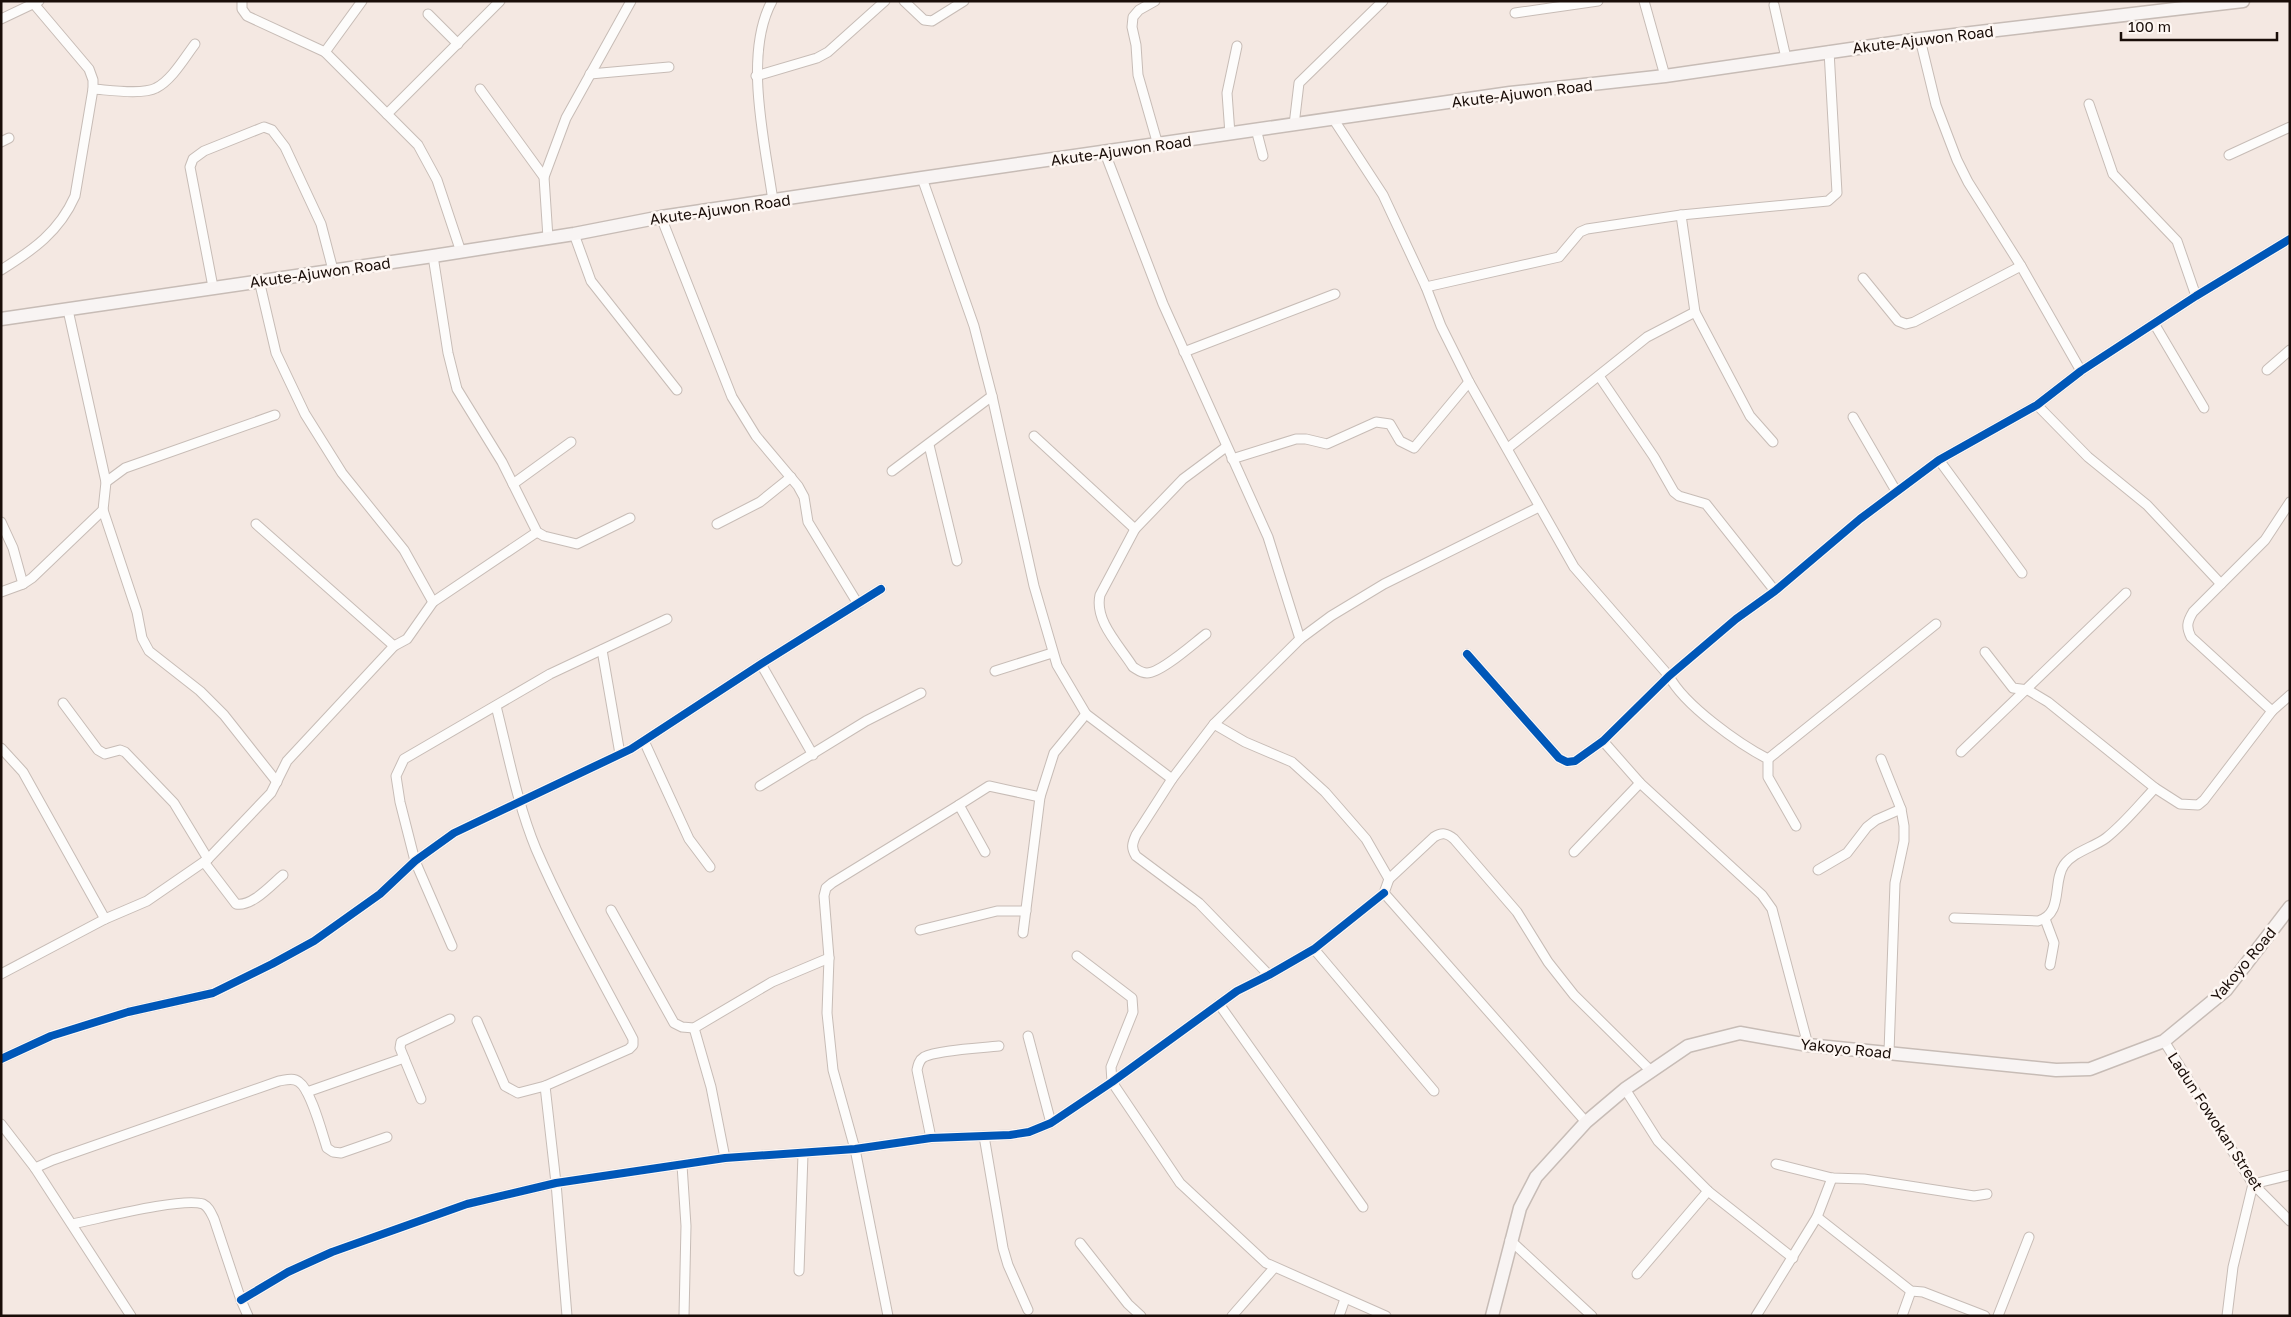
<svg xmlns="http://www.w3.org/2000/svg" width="2291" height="1317" viewBox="0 0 2291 1317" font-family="'Golos Text',sans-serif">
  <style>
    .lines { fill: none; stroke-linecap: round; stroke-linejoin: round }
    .street-casing { stroke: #c7bcb6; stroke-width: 11 }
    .secondary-casing { stroke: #c7bcb6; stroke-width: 15 }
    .street { stroke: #fdfcfb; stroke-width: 9 }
    .secondary { stroke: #f8f4f3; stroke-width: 12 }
    .cycleway-casing { stroke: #fef7f3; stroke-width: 11 }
    .cycleway { stroke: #0057b8; stroke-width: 8 }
    .labels { text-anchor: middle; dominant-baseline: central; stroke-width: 5; stroke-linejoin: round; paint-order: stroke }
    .street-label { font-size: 15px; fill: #190d08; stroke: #fef7f3 }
  </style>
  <rect width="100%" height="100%" fill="#f4e8e2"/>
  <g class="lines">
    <g class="street-casing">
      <g id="street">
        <path d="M242,1V9L247,16L325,52L418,145L437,180L461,252"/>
        <path d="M772,1C743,54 765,143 773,201"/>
        <path d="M904,1L924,20L932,21L964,1"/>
        <path d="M1155,1L1139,10L1133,17L1132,27L1136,45L1138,75L1158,145"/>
        <path d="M1644,1L1665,76"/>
        <path d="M1774,5L1786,58"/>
        <path d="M1515,13L1598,1"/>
        <path d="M428,14L458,44"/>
        <path d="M1,19L39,1"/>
        <path d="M1920,39L1936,105L1957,160L1968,182L2021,266L2081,371"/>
        <path d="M325,52L362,1"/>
        <path d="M590,74L669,67"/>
        <path d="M756,76L817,58L828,52L885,1"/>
        <path d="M93,89C109,90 143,95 156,88C172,80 185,57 195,44"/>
        <path d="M480,89L544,177L548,238"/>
        <path d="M2089,104L2113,174L2177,241L2196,296"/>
        <path d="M387,114L500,1"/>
        <path d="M1334,120L1383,195L1426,287L1441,326L1469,382L1574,567L1669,676C1684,705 1739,744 1768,759V777L1796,826"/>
        <path d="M1294,125L1299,83L1383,1"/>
        <path d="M1256,129L1263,156"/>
        <path d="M1230,134L1227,93L1237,46"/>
        <path d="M1,142L9,138"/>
        <path d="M1105,153L1163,304L1268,537L1300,639"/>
        <path d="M2229,155L2290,127"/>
        <path d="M544,177L566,118L631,1"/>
        <path d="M922,178L974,326L992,396L1034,586L1057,665L1086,714L1172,779"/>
        <path d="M1681,215L1695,312L1750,416L1773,442"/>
        <path d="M661,217L732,397L756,436L798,486L804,497L808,522L858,604"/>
        <path d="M574,234L591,281L677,390"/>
        <path d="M433,256L448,353L457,389L502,462L537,532L544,536L577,544L630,518"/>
        <path d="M1,270C33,250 59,232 75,196L93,89V80L89,69L34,4"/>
        <path d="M1863,278L1898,321L1906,324L1914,322L2021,266"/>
        <path d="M259,280L276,353L305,414L342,473L404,550L433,602"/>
        <path d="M213,287L190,167L193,159L204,151L264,127L272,130L285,147L321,224L333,270"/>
        <path d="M1426,287L1559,257L1580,232L1587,229L1681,215L1828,201L1837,193L1829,51"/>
        <path d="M2155,325L2204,408"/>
        <path d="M1184,352L1335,294"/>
        <path d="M2267,370L2290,350"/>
        <path d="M1599,376L1654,457L1674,492L1679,496L1706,504L1775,591"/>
        <path d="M2037,405L2088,457L2147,505L2221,584"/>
        <path d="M1853,417L1896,491"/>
        <path d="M1034,436L1135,529"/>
        <path d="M929,445L957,561"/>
        <path d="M1508,448L1647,337L1695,312"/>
        <path d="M1232,459L1296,439H1306L1327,444L1376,422L1390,424L1400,441L1414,448L1469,382"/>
        <path d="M1939,460L2022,573"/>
        <path d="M892,471L992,396"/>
        <path d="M106,482L125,468L275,415"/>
        <path d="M513,484L571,442"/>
        <path d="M103,510L137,612L142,638L149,651L200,691L224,715L277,782"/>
        <path d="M1,522L13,548L23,584"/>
        <path d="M256,524L394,646"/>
        <path d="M717,524L760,502L791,477"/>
        <path d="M1,592L23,584L32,578L103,510L106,482L68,310"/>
        <path d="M1206,634C1194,643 1161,673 1147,673C1141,673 1138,670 1133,667C1120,646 1094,621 1100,595L1135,529L1183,479L1226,447"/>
        <path d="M602,650L620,754"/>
        <path d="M1985,652L2013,688L2028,690L2048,702L2155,788L2180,804L2198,805L2204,800L2272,711L2290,695"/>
        <path d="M1467,654L1559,758L1567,762L1575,761L1603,741L1669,676L1736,619L1775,591L1860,519L1939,460L2037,405L2081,371L2196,296L2290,239"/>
        <path d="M761,664L813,755"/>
        <path d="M995,671L1052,653"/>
        <path d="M63,703L98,750L105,754L120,750L125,752L174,803L208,859"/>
        <path d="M2272,711L2191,637C2186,627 2187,622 2193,612L2265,540L2290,502"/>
        <path d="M1214,724L1245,742L1292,762L1325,792L1366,839L1389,879"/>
        <path d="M644,741L689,839L710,867"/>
        <path d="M1603,741L1640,783L1762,895L1772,909L1808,1045"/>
        <path d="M1,748L23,772L105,919"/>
        <path d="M1961,752L2126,593"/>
        <path d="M1768,759L1936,624"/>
        <path d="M1881,759L1901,809L1904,826V841L1895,883L1889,1052"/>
        <path d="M760,786L866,721L921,693"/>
        <path d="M959,805L989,786L1040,797"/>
        <path d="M1574,852L1640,783"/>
        <path d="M204,862L236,904C252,907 271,885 283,875"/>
        <path d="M1818,870L1847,853L1867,827L1876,820L1901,809"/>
        <path d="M611,910L674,1023L682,1027L694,1028L772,982L829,958"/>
        <path d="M1954,918L2038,921C2064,914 2052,882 2064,865C2073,852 2094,847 2106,838C2124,824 2140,804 2155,788"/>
        <path d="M2045,919L2054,943L2050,965"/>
        <path d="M920,930L997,911H1026"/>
        <path d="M1023,933L1040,797L1054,753L1086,714"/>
        <path d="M452,946L415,861L400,802L396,776L404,759L550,674L667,619"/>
        <path d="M1314,949L1434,1091"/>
        <path d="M1077,956L1132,998L1133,1012L1111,1067L1112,1082L1180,1183L1266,1263L1386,1316"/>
        <path d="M1,974L105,919L147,901L208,859L271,793L287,761L394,646L407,639L433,602L537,532"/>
        <path d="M1269,975L1199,903L1136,856C1131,848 1132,844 1136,835L1172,779L1214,724L1300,639L1331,616L1384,584L1539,507"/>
        <path d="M1219,1004L1363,1207"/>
        <path d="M477,1021L505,1086L518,1093L545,1086L629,1049L633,1045V1039C600,976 564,914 536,849C517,803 508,753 496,706"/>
        <path d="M694,1028L711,1087L725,1158"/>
        <path d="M1028,1036L1051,1123"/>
        <path d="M2164,1041L2253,1184L2290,1221"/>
        <path d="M404,1058L421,1099"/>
        <path d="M1,1059L51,1036L128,1012L213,993L272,964L314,941L380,894L415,861L454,833L631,749L761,664L881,589"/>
        <path d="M545,1086L556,1183L567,1316"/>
        <path d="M1625,1089L1658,1141L1708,1191L1793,1258"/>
        <path d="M307,1092L404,1058L400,1048L401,1042L450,1019"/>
        <path d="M1586,1122L1384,893L1389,879L1434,837C1442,832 1447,833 1454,839L1517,912L1548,962L1574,995L1651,1071"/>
        <path d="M1,1124L35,1168L131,1316"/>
        <path d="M984,1136L1003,1248L1008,1265L1028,1310"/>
        <path d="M931,1138L917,1070C918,1065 919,1060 924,1057C937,1050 982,1048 999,1046"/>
        <path d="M1776,1164L1832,1178L1864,1179L1974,1196L1987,1194"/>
        <path d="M682,1165L686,1226L684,1316"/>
        <path d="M35,1168L53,1160L279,1081C286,1080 293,1077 299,1082C311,1090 322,1133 327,1148L333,1152L341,1153L387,1137"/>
        <path d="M1817,1217L1911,1291L1923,1292L1985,1316"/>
        <path d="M72,1224C98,1219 182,1197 203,1204C209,1207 211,1213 214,1219L241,1300L248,1316"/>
        <path d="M1510,1240L1592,1316"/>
        <path d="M1080,1243L1128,1304L1141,1316"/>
        <path d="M799,1271L803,1154"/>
        <path d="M1637,1274L1708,1191"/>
        <path d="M241,1300L288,1272L332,1252L467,1204L556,1183L725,1158L855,1149L931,1138L1010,1135L1029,1132L1051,1123L1112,1082L1237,991L1269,975L1314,949L1384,893"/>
        <path d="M888,1316L855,1149L833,1070L827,1013L829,958L824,896L826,888L832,883L959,805L985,852"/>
        <path d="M1232,1316L1274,1268"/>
        <path d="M1339,1316L1345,1299"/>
        <path d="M1756,1316L1817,1217L1832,1178"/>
        <path d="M1902,1316L1911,1291"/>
        <path d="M1998,1316L2029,1237"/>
        <path d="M2227,1316L2233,1267L2253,1184L2290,1175"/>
      </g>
    </g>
    <g class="secondary-casing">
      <g id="secondary">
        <path d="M1,319L433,256L574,234L661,217L922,178L1510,93L1665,76L1920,39L2243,1"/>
        <path d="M1492,1316L1520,1208L1536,1177L1586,1122L1625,1089L1688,1046L1740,1033L1808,1045L2056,1070L2090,1069L2164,1041L2226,990L2290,907"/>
      </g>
    </g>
    <use href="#street" class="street"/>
    <use href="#secondary" class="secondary"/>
    <g class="cycleway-casing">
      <g id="cycleway">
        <path d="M1467,654L1559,758L1567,762L1575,761L1603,741L1669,676L1736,619L1775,591L1860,519L1939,460L2037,405L2081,371L2196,296L2290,239"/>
        <path d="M1,1059L51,1036L128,1012L213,993L272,964L314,941L380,894L415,861L454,833L631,749L761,664L881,589"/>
        <path d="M241,1300L288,1272L332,1252L467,1204L556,1183L725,1158L855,1149L931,1138L1010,1135L1029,1132L1051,1123L1112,1082L1237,991L1269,975L1314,949L1384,893"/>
      </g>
    </g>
    <use href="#cycleway" class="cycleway"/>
  </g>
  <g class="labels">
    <g class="street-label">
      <text transform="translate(1923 39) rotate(-7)">Akute-Ajuwon Road</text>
      <text transform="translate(1522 93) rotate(-7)">Akute-Ajuwon Road</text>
      <text transform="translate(1121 150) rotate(-8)">Akute-Ajuwon Road</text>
      <text transform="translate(720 209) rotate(-8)">Akute-Ajuwon Road</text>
      <text transform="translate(320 272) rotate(-8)">Akute-Ajuwon Road</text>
      <text transform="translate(2243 964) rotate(-50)">Yakoyo Road</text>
      <text transform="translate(1846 1048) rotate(6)">Yakoyo Road</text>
      <text transform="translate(2216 1121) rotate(57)">Ladun Fowokan Street</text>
    </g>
  </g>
  <rect width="2291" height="1317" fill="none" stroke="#190d08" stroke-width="5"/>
  <path d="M2121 32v8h156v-8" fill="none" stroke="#190d08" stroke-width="2.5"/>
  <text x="2128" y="32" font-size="15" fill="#190d08" stroke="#fef7f3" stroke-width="4" paint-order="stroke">100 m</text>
</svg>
